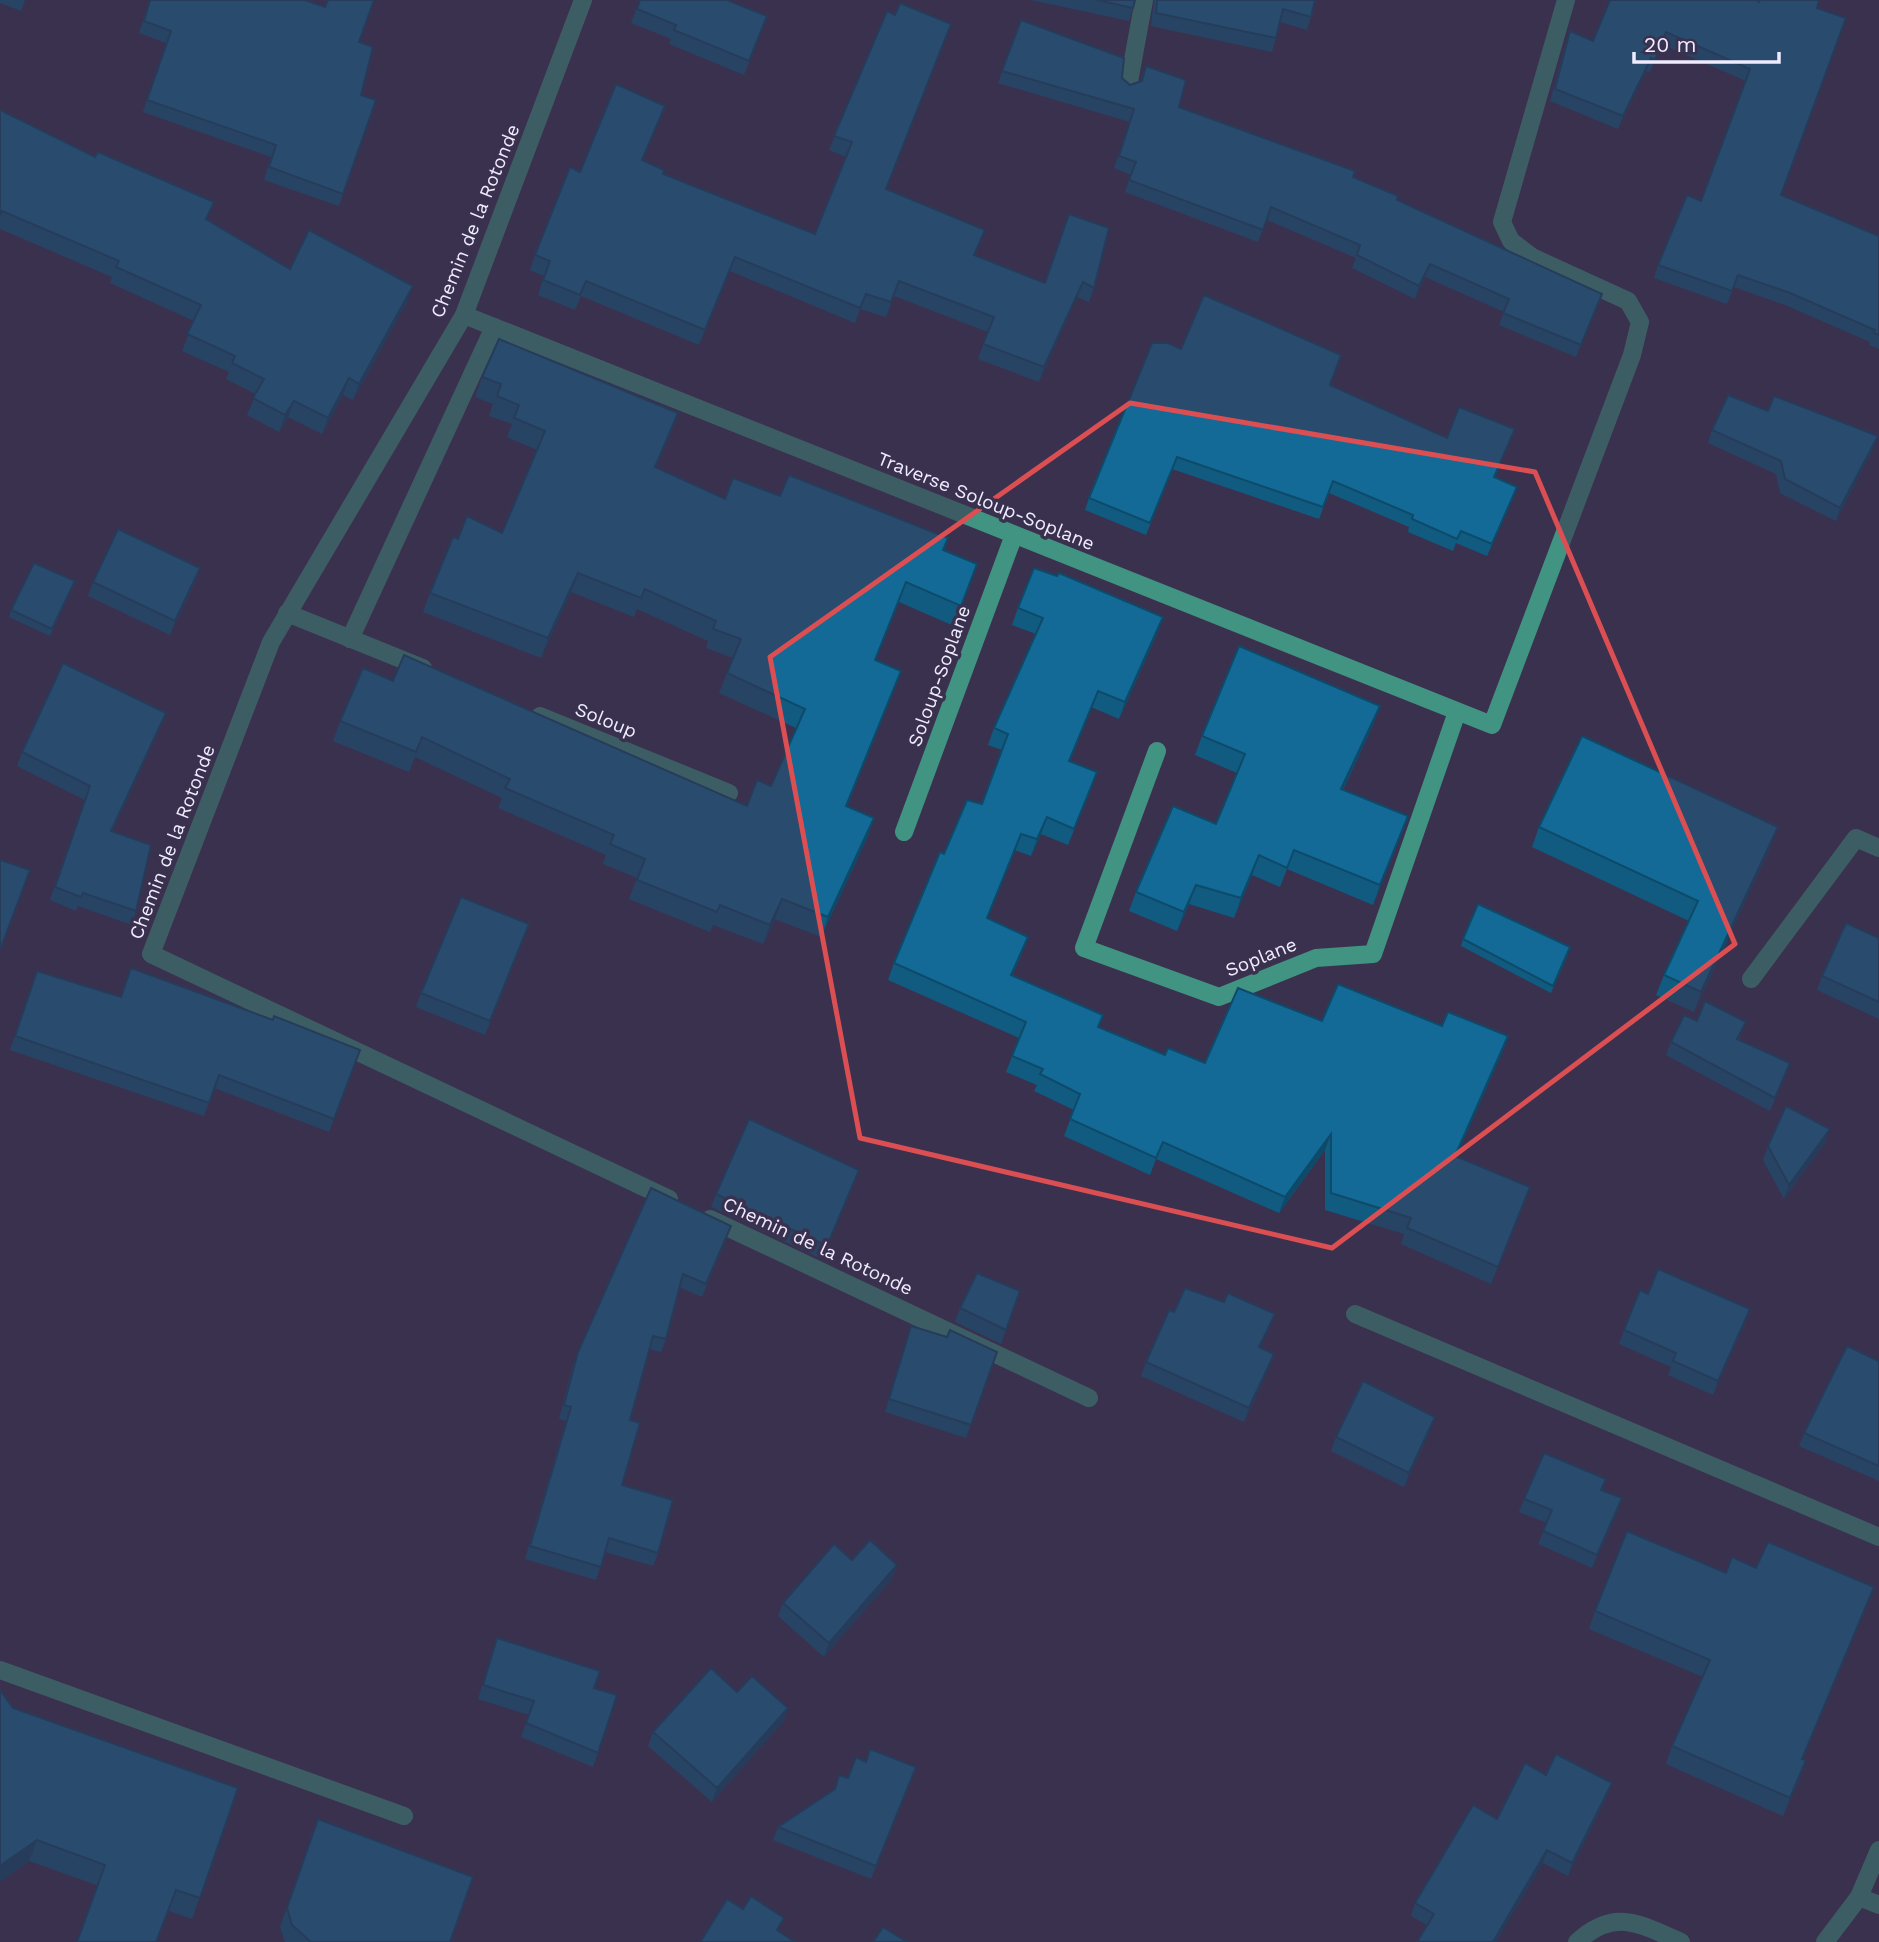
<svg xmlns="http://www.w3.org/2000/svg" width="1879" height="1942" viewBox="0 0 1879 1942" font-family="'Work Sans',sans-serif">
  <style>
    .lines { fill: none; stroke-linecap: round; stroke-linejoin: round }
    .minor { stroke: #419382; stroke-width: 18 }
    .wall { fill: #115b81 }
    .shaded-wall { fill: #0e4a69 }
    .building { fill: #146a96; stroke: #0e4a69; stroke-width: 2 }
    .marked { fill: none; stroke: #db4f53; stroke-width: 5; stroke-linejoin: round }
    .labels { text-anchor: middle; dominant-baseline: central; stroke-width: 7; stroke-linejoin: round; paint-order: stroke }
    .street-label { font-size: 19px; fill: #f0ecff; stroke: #3a314f }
  </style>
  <rect width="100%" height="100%" fill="#3a314f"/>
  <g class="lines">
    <g class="minor">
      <path d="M583,0L464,315L271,642L151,954L669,1199"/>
      <path d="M1128,87L1144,0"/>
      <path d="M464,315L1492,725L1632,355L1640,322L1628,301L1532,257L1511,241L1502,222L1566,0"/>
      <path d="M287,613L423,668"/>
      <path d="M350,639L494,327"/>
      <path d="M540,716L729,793"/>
      <path d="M1157,751L1084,948L1219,997L1316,958L1373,954L1457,712"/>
      <path d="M904,832L1014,535"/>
      <path d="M1751,979L1856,838L1879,848"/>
      <path d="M710,1219L1089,1398"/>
      <path d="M1355,1314L1879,1537"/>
      <path d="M0,1670L404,1816"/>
      <path d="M1859,1897L1879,1905"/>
      <path d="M1577,1942C1615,1907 1639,1924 1681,1942"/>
      <path d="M1825,1942L1859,1897L1879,1850"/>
    </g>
  </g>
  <g class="wall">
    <path d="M0,0H25L21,11L0,3Z"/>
    <path d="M150,0L359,42L361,95L376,100L339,206L264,180L271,157L143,112L166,43L139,33Z"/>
    <path d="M640,0L767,16L744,75L669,44L671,39L631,23Z"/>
    <path d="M1031,0H1135L1129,21Z"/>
    <path d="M1154,0H1315L1311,17L1307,30L1280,22L1276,38L1272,52L1151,26Z"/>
    <path d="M1759,2L1817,8L1781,195L1879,236V349L1869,345L1870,342L1785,305L1734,287L1727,304L1654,278L1658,265L1701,201L1746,81L1661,44L1650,72L1646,71L1618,129L1550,101L1566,43L1570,31L1593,41Z"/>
    <path d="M887,11L886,189L975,255L1045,283L1069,214L1094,288L1089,302L1077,297L1039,382L978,359L988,332L894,296L886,317L860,309L855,323L730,271L699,345L581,296L575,310L538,295L544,276L530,270L535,255L580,172L659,120L643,160L663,174L815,234L846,157L829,150Z"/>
    <path d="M1021,20L1122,78L1130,85L1140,82L1146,66L1179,107L1353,177L1397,200L1602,294L1576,357L1499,325L1504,312L1425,277L1415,299L1352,268L1356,258L1267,220L1258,242L1125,192L1131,175L1114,168L1130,122L998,83Z"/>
    <path d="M0,110L207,220L290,269L407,302L353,400L343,395L322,434L288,417L279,432L247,415L256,394L226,379L229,372L182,351L194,321L110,283L112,277L0,229Z"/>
    <path d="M1181,349L1330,385L1447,438L1515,429L1495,477L1512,499L1487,556L1456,543L1453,551L1408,532L1409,527L1329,493L1319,519L1172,469L1146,535L1085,510L1089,498Z"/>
    <path d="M482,377L678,413L656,467L725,499L780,496L948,538L944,550L970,583L954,626L899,602L875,661L894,690L847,806L874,818L867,838L821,937L775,919L763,944L713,925L710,932L629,899L637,878L603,864L606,855L498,808L502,798L415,757L409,772L333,741L340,721L393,681L747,806L771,786L796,728L719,693L733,658L706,648L708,641L637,609L634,617L571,592L541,658L423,612L430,593L458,539L502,533L537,450L507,437L512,424L489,416L493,404L475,397Z"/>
    <path d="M1768,411L1873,449L1836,521L1780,493L1776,474L1708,443L1712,430Z"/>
    <path d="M93,582H195L170,635L88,596Z"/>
    <path d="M72,588L50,636L9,617L11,610Z"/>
    <path d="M1018,608L1157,634L1119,719L1091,707L1070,761L1097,772L1068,845L1041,834L1031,856L1015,850L987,918L1022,953L1012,976L1099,1027L1165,1055L1205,1063L1322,1021L1442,1026L1508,1036L1502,1053L1456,1156L1524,1204L1491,1284L1401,1244L1404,1234L1325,1210V1150L1279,1213L1156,1159L1150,1175L1064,1136L1074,1110L1034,1091L1037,1085L1006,1072L1019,1038L888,980L894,963L944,854L982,804L1002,750L988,745L994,728L1036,634L1012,625Z"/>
    <path d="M1373,725L1343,790L1408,816L1373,905L1287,869L1280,887L1252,875L1234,918L1189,904L1177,931L1129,911L1136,892L1216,824L1237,773L1195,755L1202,736Z"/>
    <path d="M161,726L112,832L136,911L132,925L78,906L76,911L50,900L85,800L17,766L22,752Z"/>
    <path d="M1539,827L1770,848L1694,1012L1656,995L1664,975L1689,921L1532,847Z"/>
    <path d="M524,938L485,1035L416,1007L421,993Z"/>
    <path d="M1879,938V1019L1817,990L1822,976Z"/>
    <path d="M1463,939L1568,954L1551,993L1461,946Z"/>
    <path d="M37,971L121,997L273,1020L360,1050L329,1132L214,1088L204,1116L10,1050Z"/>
    <path d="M1697,1021L1741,1035L1739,1040L1790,1063L1770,1111L1666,1055L1671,1042Z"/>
    <path d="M1825,1143L1784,1199L1763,1160L1768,1146Z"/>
    <path d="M859,1170L822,1259L711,1207L716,1194Z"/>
    <path d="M726,1239L702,1297L679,1287L666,1339L661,1352L649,1349L630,1420L622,1485L658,1553L653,1566L605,1552L596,1580L525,1559L566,1421L559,1419L573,1365L578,1352Z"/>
    <path d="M1020,1291L1001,1344L955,1322L960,1308Z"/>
    <path d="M1750,1309L1713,1395L1668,1375L1671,1367L1619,1344L1624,1330Z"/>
    <path d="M1174,1312L1270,1327L1260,1347L1269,1368L1244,1422L1141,1376L1146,1362Z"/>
    <path d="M911,1326L997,1352L966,1438L885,1412Z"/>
    <path d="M1879,1361V1481L1799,1446L1804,1433Z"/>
    <path d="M1430,1431L1404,1487L1331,1451L1336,1437Z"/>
    <path d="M1606,1479L1602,1490L1618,1511L1592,1568L1538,1544L1547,1523L1519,1512L1524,1499Z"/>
    <path d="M852,1560L897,1565L892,1579L824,1657L778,1616L783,1603Z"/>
    <path d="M1756,1568L1867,1604L1802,1759L1800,1778L1783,1816L1666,1764L1672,1746L1703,1677L1589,1629L1595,1611L1726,1573Z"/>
    <path d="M497,1638L594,1688L598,1753L593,1767L521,1737L529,1715L478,1699Z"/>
    <path d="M0,1690L13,1708L238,1788L192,1919L29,1861L0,1882Z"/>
    <path d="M737,1692L788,1708L783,1722L712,1802L648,1746L653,1732Z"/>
    <path d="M866,1762L911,1780L871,1879L773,1840L778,1827L834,1789Z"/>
    <path d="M1546,1775L1612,1783L1607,1796L1568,1876L1543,1863L1427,1925L1411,1916L1415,1903L1497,1819Z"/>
    <path d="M318,1819L450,1942H285L280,1927Z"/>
  </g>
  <g class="shaded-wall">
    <path d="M1651,58L1646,71L1618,129L1623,116Z"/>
    <path d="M735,257L730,271L699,345L705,330Z"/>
    <path d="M1430,264L1425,277L1415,299L1419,286Z"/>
    <path d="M1083,282L1077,297L1039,382L1044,367Z"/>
    <path d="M413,286L407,302L353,400L359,384Z"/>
    <path d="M349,378L343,395L322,434L328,418Z"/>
    <path d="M294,401L288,417L279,432L285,415Z"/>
    <path d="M678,413L671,433L648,486L655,467Z"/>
    <path d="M1878,436L1873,449L1836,521L1840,508Z"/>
    <path d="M200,568L195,582L170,635L175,621Z"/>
    <path d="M578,573L571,592L541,658L548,638Z"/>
    <path d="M1163,617L1157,634L1119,719L1125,702Z"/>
    <path d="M901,671L894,690L839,826L846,806Z"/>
    <path d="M1380,706L1373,725L1334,808L1341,789Z"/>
    <path d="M166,713L161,726L106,845L111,831Z"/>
    <path d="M1408,816L1401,836L1373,905L1380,885Z"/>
    <path d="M1047,817L1041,834L1031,856L1037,839Z"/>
    <path d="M874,818L867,838L821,937L828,917Z"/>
    <path d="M1778,827L1770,848L1694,1012L1701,992Z"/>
    <path d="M1259,855L1252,875L1234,918L1241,898Z"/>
    <path d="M1196,885L1189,904L1177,931L1184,912Z"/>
    <path d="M782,899L775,919L763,944L770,925Z"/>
    <path d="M1028,937L1022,953L1005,992L1011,975Z"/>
    <path d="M1508,1036L1502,1053L1449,1173L1455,1156Z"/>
    <path d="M1830,1129L1825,1143L1784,1199L1789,1185Z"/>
    <path d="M1331,1134L1325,1150L1279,1213L1285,1197Z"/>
    <path d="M859,1170L854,1183L822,1259L827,1246Z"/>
    <path d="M1530,1187L1524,1204L1491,1284L1498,1267Z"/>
    <path d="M1750,1309L1745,1323L1713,1395L1718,1381Z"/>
    <path d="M1275,1314L1270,1327L1254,1360L1259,1347Z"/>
    <path d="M1274,1354L1269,1368L1244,1422L1249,1408Z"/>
    <path d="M1435,1417L1430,1431L1404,1487L1409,1473Z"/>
    <path d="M1622,1498L1618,1511L1592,1568L1597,1555Z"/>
    <path d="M897,1565L892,1579L824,1657L829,1643Z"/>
    <path d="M788,1708L783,1722L712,1802L717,1788Z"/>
    <path d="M1806,1760L1800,1778L1783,1816L1790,1798Z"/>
    <path d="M1612,1783L1607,1796L1568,1876L1572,1863Z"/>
    <path d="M37,1840L29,1861L0,1882V1866Z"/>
    <path d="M1547,1850L1543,1863L1496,1942H1493Z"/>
  </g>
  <g class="building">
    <path d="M150,0H305L325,7L328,0H374L359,42L373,47L361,95L376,100L343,194L269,167L276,145L147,100L171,31L144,21Z"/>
    <path d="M640,0H727L767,16L749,61L674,30L676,25L637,9Z"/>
    <path d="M1097,0H1135L1133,8Z"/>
    <path d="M1157,0H1315L1311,17L1283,9L1276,38L1156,13Z"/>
    <path d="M1610,0H1756L1759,2L1760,0H1819L1817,8L1846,18L1781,195L1879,236V335L1874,333L1875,330L1790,293L1738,275L1732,291L1658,265L1687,195L1701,201L1750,69L1666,32L1655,60L1651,58L1623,116L1555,89L1570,31L1593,41Z"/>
    <path d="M900,3L951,24L886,189L985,230L974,255L1045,283L1069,214L1109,228L1094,288L1083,282L1044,367L983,344L994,317L899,281L891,302L866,294L860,308L735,257L705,330L586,281L580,295L543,280L550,261L535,255L570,167L580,172L616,84L665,106L642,160L664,170L663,174L815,234L852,142L834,136L887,11L895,15Z"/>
    <path d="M1021,20L1124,58L1122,78L1130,85L1142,81L1146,66L1186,80L1179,107L1355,171L1353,177L1398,196L1397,200L1602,294L1581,345L1503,313L1509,299L1430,264L1419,286L1357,255L1360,245L1271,207L1263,230L1129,180L1136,162L1119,156L1134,109L1002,71Z"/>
    <path d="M0,110L95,157L98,152L214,202L206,219L290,269L309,230L413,286L359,384L349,378L328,418L294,401L285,415L253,398L264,379L232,363L235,356L187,334L201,305L116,267L119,261L2,211L0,215Z"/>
    <path d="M1204,295L1341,355L1330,385L1447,438L1459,407L1515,429L1494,477L1517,487L1492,544L1461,531L1457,539L1412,519L1413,515L1333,481L1323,507L1177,457L1150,523L1089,498L1152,343H1168L1181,349Z"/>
    <path d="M499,339L678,413L655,467L725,499L733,478L780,496L789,475L948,538L943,550L977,564L961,606L906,582L875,660L901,671L846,806L874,818L828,917L782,899L770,925L720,905L717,912L637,880L645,859L610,844L614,835L505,788L510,779L422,737L416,752L340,721L363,668L393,681L404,655L747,806L757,780L771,786L805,709L727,673L741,639L713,629L716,621L645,589L641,598L578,573L548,638L430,593L453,537L458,539L467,516L502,533L545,431L514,418L519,405L497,396L501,384L482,377Z"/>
    <path d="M1728,395L1768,411L1774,396L1878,436L1840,508L1785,479L1781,461L1712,430Z"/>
    <path d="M118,529L200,568L175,621L93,582Z"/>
    <path d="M34,563L75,581L52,629L11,610Z"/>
    <path d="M1034,568L1057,576L1059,573L1163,617L1125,702L1098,691L1069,761L1097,772L1074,829L1047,817L1037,839L1021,834L987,918L1028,937L1011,975L1103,1015L1098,1027L1165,1055L1168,1048L1205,1063L1238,988L1322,1021L1338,984L1442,1026L1448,1012L1508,1036L1455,1156L1530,1187L1498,1267L1407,1228L1411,1218L1331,1193V1134L1285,1197L1163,1142L1156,1158L1070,1119L1080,1094L1040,1074L1043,1069L1012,1056L1026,1022L894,963L940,852L944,854L967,800L982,804L1008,734L994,728L1043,618L1018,608Z"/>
    <path d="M1239,646L1380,706L1341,789L1408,816L1380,885L1294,850L1287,868L1259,855L1241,898L1196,885L1184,912L1136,892L1173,806L1216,824L1245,754L1202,736Z"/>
    <path d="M63,663L166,713L111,831L151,845L136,911L83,893L81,897L55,887L90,786L22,752Z"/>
    <path d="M1582,736L1778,827L1701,992L1664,975L1698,901L1539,827Z"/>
    <path d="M0,860L30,870L0,950Z"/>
    <path d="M461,897L529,924L490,1021L421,993Z"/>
    <path d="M1478,904L1570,947L1553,986L1463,939Z"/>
    <path d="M1846,923L1879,938V1002L1822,976Z"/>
    <path d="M131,968L273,1020L274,1016L360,1050L334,1119L219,1075L209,1103L15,1036L37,971L121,997Z"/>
    <path d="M1705,1001L1746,1022L1737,1039L1790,1063L1775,1098L1671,1042L1684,1015L1697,1021Z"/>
    <path d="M1786,1106L1830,1129L1789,1185L1768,1146Z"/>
    <path d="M749,1119L859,1170L827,1246L716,1194Z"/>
    <path d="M651,1188L731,1226L706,1284L683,1274L666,1339L653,1336L630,1420L640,1423L622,1485L673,1500L658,1553L609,1538L601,1567L530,1546L571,1407L564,1405L578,1352Z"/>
    <path d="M1658,1269L1750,1309L1718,1381L1673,1361L1676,1353L1624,1330L1640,1290L1648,1294Z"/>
    <path d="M977,1273L1020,1291L1006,1330L960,1308Z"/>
    <path d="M1185,1288L1224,1302L1228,1293L1275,1314L1259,1347L1274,1354L1249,1408L1146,1362L1169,1310L1174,1312Z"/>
    <path d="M911,1326L947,1337L950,1330L997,1352L971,1425L889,1399Z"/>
    <path d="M1847,1346L1879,1361V1466L1804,1433Z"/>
    <path d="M1363,1381L1435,1417L1409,1473L1336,1437Z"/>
    <path d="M1544,1453L1606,1479L1601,1490L1622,1498L1597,1555L1543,1531L1552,1510L1524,1499Z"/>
    <path d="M1627,1531L1726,1573L1732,1557L1756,1568L1768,1542L1874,1587L1802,1759L1806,1760L1790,1798L1672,1746L1710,1660L1595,1611Z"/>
    <path d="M870,1540L897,1565L829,1643L783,1603L834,1544L852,1560Z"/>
    <path d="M497,1638L600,1671L594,1688L617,1695L598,1753L526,1723L534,1701L483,1685Z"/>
    <path d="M711,1668L737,1692L752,1676L788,1708L717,1788L653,1732Z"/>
    <path d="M0,1690L13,1708L238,1788L200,1898L176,1890L156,1942H77L105,1865L37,1840L0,1866Z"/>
    <path d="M870,1749L916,1767L876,1866L778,1827L835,1789L839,1775L848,1778L856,1757L866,1762Z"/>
    <path d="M1556,1754L1612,1783L1572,1863L1547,1850L1493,1942H1417L1434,1914L1415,1903L1473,1805L1497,1819L1525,1763L1546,1775Z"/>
    <path d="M318,1819L473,1877L450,1942H311L292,1925L287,1908Z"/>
    <path d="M751,1896L784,1918L777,1930L795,1942H702L701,1941L727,1899L743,1909Z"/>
    <path d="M883,1927L907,1942H873Z"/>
  </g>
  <path d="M0 0H1879V1942H0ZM1130,403L1535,472L1735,944L1332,1248L860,1138L770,657Z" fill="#3a314f" fill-opacity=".55" fill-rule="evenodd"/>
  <path class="marked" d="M1130,403L1535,472L1735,944L1332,1248L860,1138L770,657Z"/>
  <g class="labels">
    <g class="street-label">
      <text transform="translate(475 221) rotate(-68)">Chemin de la Rotonde</text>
      <text transform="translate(986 501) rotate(22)">Traverse Soloup-Soplane</text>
      <text transform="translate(939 676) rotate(-70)">Soloup-Soplane</text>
      <text transform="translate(606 720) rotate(22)">Soloup</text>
      <text transform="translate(172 842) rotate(-69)">Chemin de la Rotonde</text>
      <text transform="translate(1261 957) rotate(-22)">Soplane</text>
      <text transform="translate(818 1246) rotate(25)">Chemin de la Rotonde</text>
    </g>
  </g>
  <path d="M1634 52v10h145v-10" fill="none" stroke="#f0ecff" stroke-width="3.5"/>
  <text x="1644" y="52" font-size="21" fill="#f0ecff" stroke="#3a314f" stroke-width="5" paint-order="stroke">20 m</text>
</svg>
